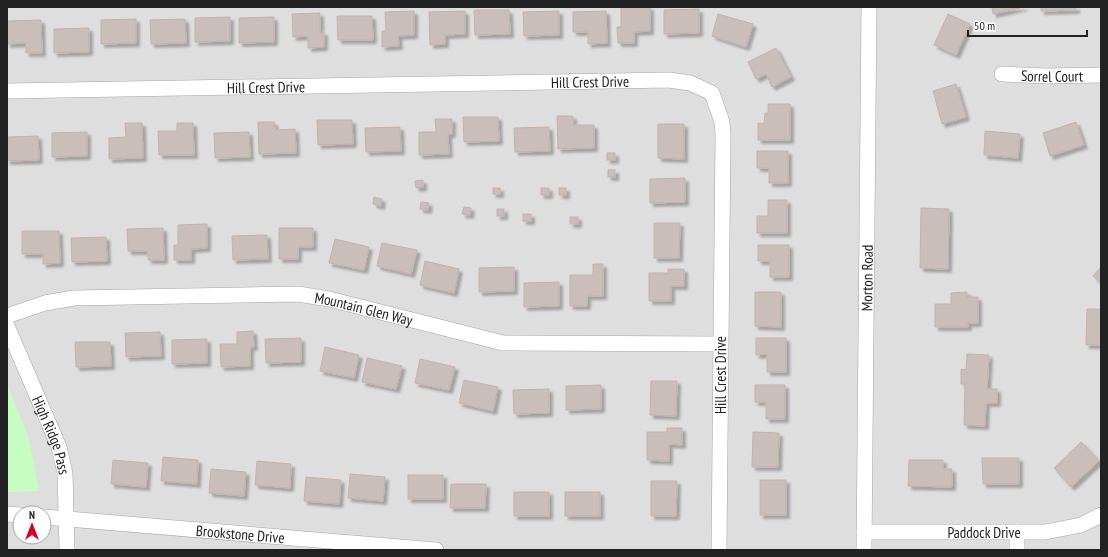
<svg xmlns="http://www.w3.org/2000/svg" width="1108" height="557" viewBox="0 0 1108 557" font-family="'PT Sans Narrow',sans-serif">
  <style>
    .residential { fill: #dfdede; fill-rule: evenodd }
    .park { fill: #c7fdc3 }
    .building { fill: #cabeba; stroke: #c5b1a8; filter: url(#shadow) }
    .lines { fill: none; stroke-linecap: round; stroke-linejoin: round }
    .minor-casing { stroke: #a5a5a5; stroke-width: 16 }
    .minor { stroke: #fff; stroke-width: 15 }
    .labels { text-anchor: middle; dominant-baseline: central; stroke-width: 3; stroke-linejoin: round; paint-order: stroke }
    .street-label { font-size: 15px; fill: #212121; stroke: #fff }
  </style>
  <defs>
    <filter id="shadow"><feDropShadow dx="3.5" dy="3.5" stdDeviation="1" flood-color="#0004"/></filter>
  </defs>
  <rect width="100%" height="100%" fill="#f2ede7"/>
  <path class="residential" d="M7,7H1101V550H7ZM20,513H44V537H20Z"/>
  <path class="park" d="M7,384L29,439L39,491L7,492Z"/>
  <g class="building">
    <path d="M621,7H650V31L634,32V43H618L617,27H621Z"/>
    <path d="M992,7H1024L993,14Z"/>
    <path d="M1041,7H1076V10L1041,11Z"/>
    <path d="M699,9V33L664,34V10Z"/>
    <path d="M474,10H509L510,34L475,35Z"/>
    <path d="M414,11V35L398,36L399,46L382,47V31H386L385,12Z"/>
    <path d="M465,11V34L445,35V44L430,45L429,12Z"/>
    <path d="M559,11V35L524,36L523,12Z"/>
    <path d="M606,11L607,43L588,44V32H573V12Z"/>
    <path d="M320,13V33L324,32V47L308,48V36L293,37L292,14Z"/>
    <path d="M718,14L753,24L746,47L712,36Z"/>
    <path d="M948,14L970,24L956,55L934,45Z"/>
    <path d="M337,16H372L373,40H338Z"/>
    <path d="M230,17V41L195,42V18Z"/>
    <path d="M274,17V42L239,43V18Z"/>
    <path d="M136,19V43L101,44V20Z"/>
    <path d="M185,19L186,43L151,44L150,20Z"/>
    <path d="M41,20L42,53H26V43L7,44V21Z"/>
    <path d="M89,28V52L54,53V29Z"/>
    <path d="M776,48L791,77L772,87L766,74L756,79L748,62Z"/>
    <path d="M956,84L966,117L942,124L933,91Z"/>
    <path d="M768,104H790V140H758V123L764,124L765,113H768Z"/>
    <path d="M557,116H573V125H594V148L558,149Z"/>
    <path d="M463,117H498L499,141L464,142Z"/>
    <path d="M435,119H452V134H448L449,154L419,155V132H436Z"/>
    <path d="M317,120H352L353,144L318,145Z"/>
    <path d="M258,122H274L275,130L295,129L296,153L259,154Z"/>
    <path d="M1076,122L1084,145L1050,156L1043,133Z"/>
    <path d="M125,123H142L143,158L109,159V138L126,137Z"/>
    <path d="M177,123H193L194,155H159L158,131H177Z"/>
    <path d="M658,124H684V159L658,158Z"/>
    <path d="M400,127L401,151L366,152L365,128Z"/>
    <path d="M549,127L550,151L515,152L514,128Z"/>
    <path d="M985,131L1020,134L1018,158L984,155Z"/>
    <path d="M87,132V156L52,157V133Z"/>
    <path d="M249,132L250,157L215,158L214,133Z"/>
    <path d="M38,136L39,160L7,161V137Z"/>
    <path d="M757,151H788V183H769V168H757Z"/>
    <rect x="607" y="153" width="8" height="7"/>
    <rect x="608" y="170" width="7" height="7"/>
    <path d="M685,178V202L650,203V179Z"/>
    <path d="M423,180V187L416,188L415,181Z"/>
    <rect x="493" y="188" width="7" height="6"/>
    <rect x="541" y="188" width="8" height="7"/>
    <rect x="559" y="188" width="7" height="7"/>
    <path d="M374,197L382,199L381,206L373,204Z"/>
    <path d="M768,200H787V233H757V216H768Z"/>
    <path d="M421,202L429,203L428,210L420,209Z"/>
    <path d="M464,207L471,208L470,215L462,214Z"/>
    <path d="M921,208L949,209L948,269L920,268Z"/>
    <rect x="497" y="209" width="7" height="7"/>
    <rect x="523" y="214" width="8" height="7"/>
    <rect x="570" y="217" width="8" height="7"/>
    <path d="M654,223H680L679,258H654Z"/>
    <path d="M207,224V248L191,249V260H174V245H178V225Z"/>
    <path d="M163,228L164,260H148V251H128L127,229Z"/>
    <path d="M279,228H313V247H298V259H279Z"/>
    <path d="M22,231H59L60,263L43,264V254H22Z"/>
    <path d="M267,235L268,259L233,260L232,236Z"/>
    <path d="M106,237L107,261L72,262L71,238Z"/>
    <path d="M335,239L369,247L364,270L329,263Z"/>
    <path d="M382,243L417,250L411,274L377,266Z"/>
    <path d="M758,245H789V277H770V261H758Z"/>
    <path d="M425,261L459,269L454,293L420,285Z"/>
    <path d="M593,264H603V296H587V306H570V275H593Z"/>
    <path d="M514,267V291L479,292V268Z"/>
    <path d="M1101,267V283L1093,276Z"/>
    <path d="M668,269H684V286H671V301H649V273H668Z"/>
    <path d="M559,282V306L524,307V283Z"/>
    <path d="M755,292H781V327L755,326Z"/>
    <path d="M967,292V297H978V323H968V327H935V304H951V293Z"/>
    <path d="M1087,309H1101V345H1086Z"/>
    <path d="M253,331L254,347H250V366L221,367L220,344H237V332Z"/>
    <path d="M160,332L161,356L126,357L125,333Z"/>
    <path d="M301,338V362L266,363L265,339Z"/>
    <path d="M756,338H786V372H767V354L756,355Z"/>
    <path d="M207,339V363L172,364V340Z"/>
    <path d="M75,342H110L111,366L76,367Z"/>
    <path d="M325,347L359,355L354,378L320,371Z"/>
    <path d="M967,354L989,355L987,389H997V403H986L985,426L964,425L965,384H961V369L966,370Z"/>
    <path d="M367,358L402,366L396,389L362,382Z"/>
    <path d="M420,359L455,367L449,390L415,383Z"/>
    <path d="M464,380L498,387L493,411L459,403Z"/>
    <path d="M651,381H677L676,416L650,415Z"/>
    <path d="M601,385V409L566,410V386Z"/>
    <path d="M755,385H785V419H766V402H755Z"/>
    <path d="M549,389V413L514,414L513,390Z"/>
    <path d="M667,428H682V445L669,444V461L647,460V432H667Z"/>
    <path d="M753,432L779,433L778,467H752Z"/>
    <path d="M1081,442L1099,461L1071,487L1054,468Z"/>
    <path d="M163,457L198,460L197,484L161,481Z"/>
    <path d="M982,458H1019V484H983Z"/>
    <path d="M113,460L148,463L146,487L111,484Z"/>
    <path d="M909,460H943V469H952V487L908,486Z"/>
    <path d="M257,461L291,464L290,488L255,485Z"/>
    <path d="M211,469L246,472L244,496L209,493Z"/>
    <path d="M350,474L385,477L383,501L348,498Z"/>
    <rect x="408" y="475" width="35" height="24"/>
    <path d="M306,477L341,480L339,504L304,501Z"/>
    <rect x="760" y="480" width="26" height="35"/>
    <path d="M651,481H677L676,516H651Z"/>
    <path d="M451,484H486L485,508H450Z"/>
    <rect x="514" y="492" width="35" height="24"/>
    <rect x="565" y="492" width="35" height="24"/>
  </g>
  <g class="lines">
    <g class="minor-casing">
      <g id="minor">
        <path id="s1" d="M1002,74L1046,76L1101,75"/>
        <path id="s2" d="M7,91L669,80L690,83L712,93L722,122L723,135L719,550"/>
        <path id="s3" d="M7,316L45,303L74,298L298,294L329,299L503,343L720,344"/>
        <path id="s4" d="M7,326L59,447L65,473L67,550"/>
        <path d="M7,514L20,515"/>
        <path id="s5" d="M44,517L436,550"/>
        <path id="s6" d="M864,532H1045L1081,525L1101,515"/>
        <path id="s7" d="M864,550L869,7"/>
        <path d="M1017,550V532"/>
      </g>
    </g>
    <use href="#minor" class="minor"/>
  </g>
  <g class="labels">
    <g class="street-label">
      <text stroke="none"><textPath href="#s1" startOffset="50">Sorrel Court</textPath></text>
      <text stroke="none"><textPath href="#s2" startOffset="583">Hill Crest Drive</textPath></text>
      <text stroke="none"><textPath href="#s2" startOffset="259">Hill Crest Drive</textPath></text>
      <text stroke="none"><textPath href="#s7" startOffset="272">Morton Road</textPath></text>
      <text stroke="none"><textPath href="#s3" startOffset="361">Mountain Glen Way</textPath></text>
      <text transform="translate(720 375) rotate(-90)">Hill Crest Drive</text>
      <text stroke="none"><textPath href="#s4" startOffset="118">High Ridge Pass</textPath></text>
      <text stroke="none"><textPath href="#s6" startOffset="120">Paddock Drive</textPath></text>
      <text stroke="none"><textPath href="#s5" startOffset="197">Brookstone Drive</textPath></text>
    </g>
  </g>
  <rect width="1108" height="557" fill="none" stroke="#212121" stroke-width="16"/>
  <g transform="translate(32 525)"><circle r="19" fill="#ffffff" stroke="#a6a6a6"/>
  <path d="M0-3L7 15L0 10L-7 15Z" fill="#d20020"/>
  <text y="-6" font-size="11" font-weight="bold" text-anchor="middle" fill="#212121">N</text>
  </g>
  <path d="M968 30v6h119v-6" fill="none" stroke="#212121" stroke-width="2"/>
  <text x="974" y="30" font-size="12" fill="#212121" stroke="#ffffff" stroke-width="3" paint-order="stroke">50 m</text>
</svg>
